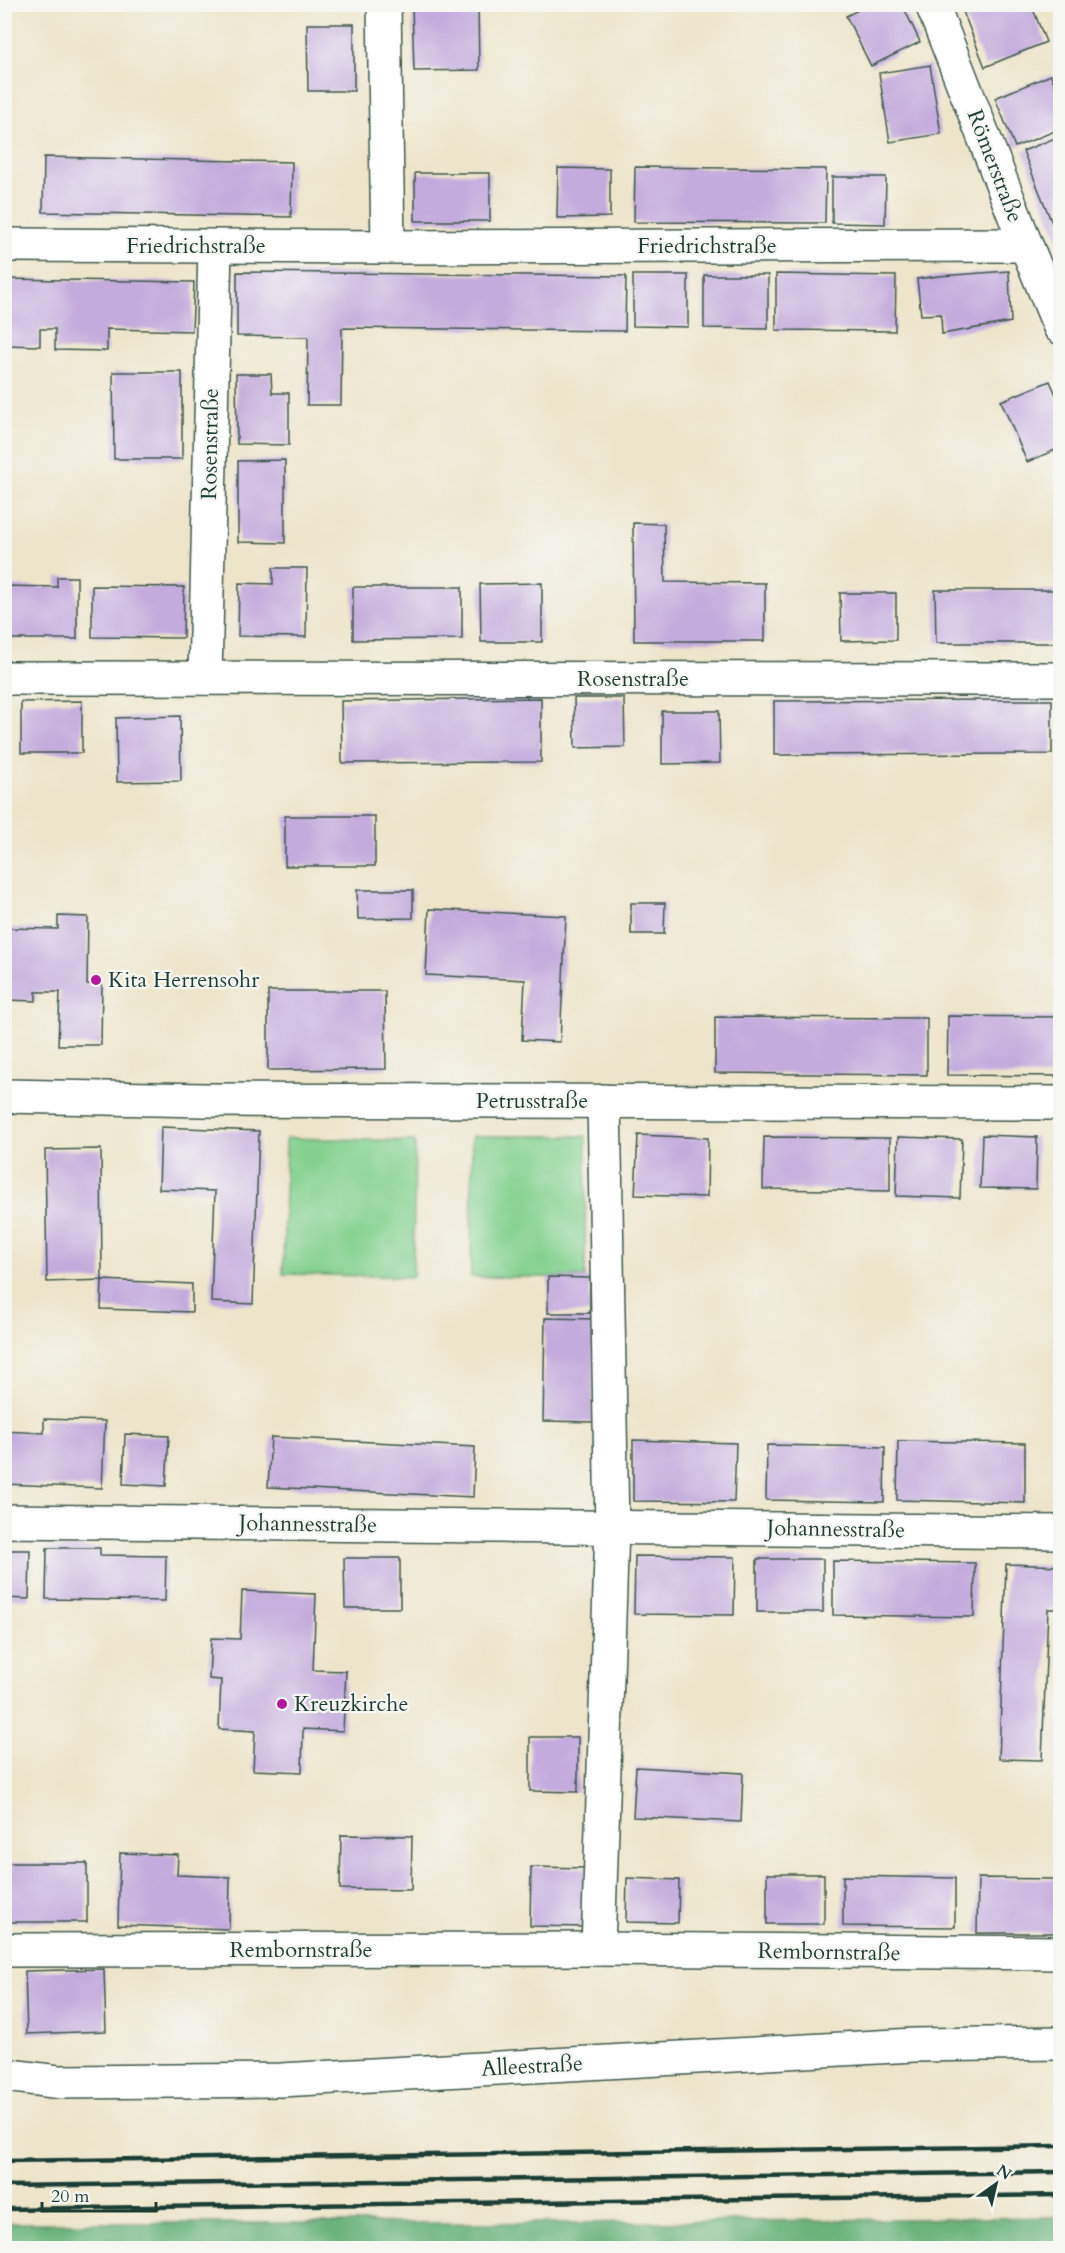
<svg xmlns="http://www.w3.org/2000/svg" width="1065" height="2253" viewBox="0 0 1065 2253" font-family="Cardo,serif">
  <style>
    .green { fill: #84d18f; stroke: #528762; stroke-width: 1.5 }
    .forest { fill: #6bb37a; stroke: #457857; stroke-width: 1.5 }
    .building { fill: #c3acdd }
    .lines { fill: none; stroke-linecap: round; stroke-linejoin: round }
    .street-casing { stroke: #3e564a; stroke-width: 36 }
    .secondary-casing { stroke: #3e564a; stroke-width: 36 }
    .street { stroke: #fff; stroke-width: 33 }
    .secondary { stroke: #fff; stroke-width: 33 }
    .rail { stroke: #1f3d34; stroke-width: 4.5 }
    .poi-dot { fill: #b5179e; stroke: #f6f6f2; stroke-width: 2 }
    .labels { text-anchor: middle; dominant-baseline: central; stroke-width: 4.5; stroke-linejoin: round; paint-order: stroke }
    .street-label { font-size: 22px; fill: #1f3d34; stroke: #f6f6f2 }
    .poi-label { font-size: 22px; fill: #1f3d34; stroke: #f6f6f2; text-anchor: start }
  </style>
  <rect width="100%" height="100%" fill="#f6f6f2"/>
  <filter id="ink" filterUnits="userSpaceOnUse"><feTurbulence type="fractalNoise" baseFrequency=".0167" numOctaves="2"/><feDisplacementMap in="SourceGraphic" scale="12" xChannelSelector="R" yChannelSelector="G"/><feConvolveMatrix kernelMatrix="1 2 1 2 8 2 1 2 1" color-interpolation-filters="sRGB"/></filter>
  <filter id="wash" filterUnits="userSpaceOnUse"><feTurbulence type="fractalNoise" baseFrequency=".008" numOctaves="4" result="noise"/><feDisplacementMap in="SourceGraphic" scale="24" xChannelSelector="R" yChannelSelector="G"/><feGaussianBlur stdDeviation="1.35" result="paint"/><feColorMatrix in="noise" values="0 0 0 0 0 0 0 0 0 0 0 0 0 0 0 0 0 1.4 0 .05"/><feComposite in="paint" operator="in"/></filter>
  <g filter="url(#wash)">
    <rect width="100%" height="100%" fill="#ede5ca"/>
    <g class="green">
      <path d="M472,1136H586L585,1277H471Z"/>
      <path d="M286,1138L415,1141L413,1277L283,1274Z"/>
    </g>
    <path class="forest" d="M1060,2217V2248H4L5,2223H574Z"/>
    <g id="blocks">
      <g class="building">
        <path d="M412,4H478L479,70L414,71Z"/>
        <path d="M870,4H902L920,42L871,66L846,16Z"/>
        <path d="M960,4H1031L1046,42L985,67Z"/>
        <path d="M307,24H354V91H308Z"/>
        <path d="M930,65L941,134L890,142L879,73Z"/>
        <path d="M1051,75L1060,99V129L1015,147L995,98Z"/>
        <path d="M1060,136V243L1023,151Z"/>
        <path d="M44,157L292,162L291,217L43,212Z"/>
        <path d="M635,167L826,169L825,223L634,222Z"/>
        <path d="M558,168L610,169V217L557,218Z"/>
        <rect x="415" y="173" width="75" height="48"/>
        <path d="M832,177H886L885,224L832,223Z"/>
        <path d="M1009,271L1011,322L942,334L941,314L921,315L917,279L939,276Z"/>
        <path d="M237,272L626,276L625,331L342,328L341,405H307L308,337L237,336Z"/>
        <path d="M776,274L896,276L895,331L776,330Z"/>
        <path d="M633,275H688V327L633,326Z"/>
        <path d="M704,275H768V329L704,328Z"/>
        <path d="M4,279L194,282L192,331L107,329V351L55,350V329H40V346L4,345Z"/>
        <path d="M113,372H182V459H114Z"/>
        <path d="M236,374H271L272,393H289V445L237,444Z"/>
        <path d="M1050,381L1060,404V448L1027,462L1001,401Z"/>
        <path d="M285,460V543L238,542V461Z"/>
        <path d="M633,523L664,524L665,582L765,583V641H634Z"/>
        <path d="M273,568H307L306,637L238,636L239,583L273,584Z"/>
        <path d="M57,577H77V639H4V586L57,587Z"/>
        <path d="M542,583V642H481L480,584Z"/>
        <path d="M92,586L184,587L183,638L92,637Z"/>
        <path d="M353,587H462V639L353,640Z"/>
        <path d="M935,590H1060V643H936Z"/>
        <path d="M840,593H896V640L841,641Z"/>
        <path d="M541,698V762L342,763L341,701Z"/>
        <path d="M574,698H624L625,747L575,748Z"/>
        <path d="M1000,700H1052V754L774,755V701Z"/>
        <path d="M82,701V753H21V702Z"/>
        <path d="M662,711H719L720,763L662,764Z"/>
        <path d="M180,716L181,781L117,782L116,718Z"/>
        <rect x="285" y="816" width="90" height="50"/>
        <path d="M357,890H413V918L358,919Z"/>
        <path d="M631,903H665L664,934H631Z"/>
        <path d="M429,909L566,916L560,1042L522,1040L525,980L426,975Z"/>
        <path d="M58,916L88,917L87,984L102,985L101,1045H58L60,992H36V1001L4,1000V928L58,929Z"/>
        <path d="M268,991H385L386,1069L268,1070Z"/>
        <path d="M948,1016L1060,1017V1076L947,1075Z"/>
        <path d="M715,1017L927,1018V1075L715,1073Z"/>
        <path d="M161,1127L259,1131L253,1304L211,1302L215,1191L159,1189Z"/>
        <path d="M638,1135L708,1138L707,1197L635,1195Z"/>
        <path d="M982,1135L1037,1137L1036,1189L980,1188Z"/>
        <path d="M1056,1136H1060V1186H1055Z"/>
        <path d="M764,1137L890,1138V1191L763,1189Z"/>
        <path d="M898,1137L962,1139L960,1198L896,1196Z"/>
        <path d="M101,1149L102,1280L47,1282L45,1150Z"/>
        <path d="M548,1277L590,1278V1313H548Z"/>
        <path d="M102,1280L192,1284V1312L101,1309Z"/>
        <path d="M545,1318L595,1319L593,1422L543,1421Z"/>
        <path d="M44,1419L105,1421L102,1488L4,1484V1431L44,1433Z"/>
        <path d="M125,1434L169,1436L166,1486L123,1484Z"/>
        <path d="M271,1437L475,1447L473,1497L268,1487Z"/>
        <path d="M633,1440L736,1443L734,1502L633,1501Z"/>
        <path d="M898,1441L1025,1443V1503L897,1500Z"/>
        <path d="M767,1445L885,1447L884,1502L766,1500Z"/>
        <path d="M47,1548H100V1555L166,1556L165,1601L46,1599Z"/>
        <path d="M4,1550H30L29,1599L4,1598Z"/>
        <path d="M635,1556L735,1557L734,1615L634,1614Z"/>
        <path d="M344,1558H400V1608H345Z"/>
        <rect x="757" y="1559" width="66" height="53"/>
        <path d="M833,1561L975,1563L974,1617L833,1615Z"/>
        <path d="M1006,1564L1060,1566V1609H1048L1042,1760L999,1759Z"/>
        <path d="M242,1591L316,1594L313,1670L346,1671L343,1731L303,1729L302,1772L253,1770L255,1731L219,1729L221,1680L209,1679L211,1638L240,1639Z"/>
        <path d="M530,1737H578V1792L530,1791Z"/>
        <path d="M636,1767L743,1773L741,1822L633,1817Z"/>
        <path d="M341,1835L412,1836L411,1890L340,1889Z"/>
        <path d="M120,1853L178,1855L177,1875L230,1877L229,1929L118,1925Z"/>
        <rect x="4" y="1863" width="83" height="59"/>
        <path d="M531,1867L589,1868L588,1927L530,1926Z"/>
        <rect x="767" y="1874" width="57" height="50"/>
        <path d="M843,1876L955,1878V1927L843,1926Z"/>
        <path d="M627,1878L679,1880L678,1923L626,1922Z"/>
        <path d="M978,1878L1060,1879V1933H977Z"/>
        <path d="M104,1969L106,2031L27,2034L25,1971Z"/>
      </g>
    </g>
  </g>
  <g filter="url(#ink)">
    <use href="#blocks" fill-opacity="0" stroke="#3e564a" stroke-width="1.5"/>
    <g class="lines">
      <g class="street-casing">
        <g id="street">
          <path d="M384,4L388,247"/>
          <path d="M932,4L1026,245L1060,327"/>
          <path d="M4,245L388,247L1026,245"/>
          <path d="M4,678L1060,679"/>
          <path d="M205,678L215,247"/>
          <path d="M4,1096L204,1100L1060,1103"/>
          <path d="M4,1521L1060,1532"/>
          <path d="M598,1949L612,1527L604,1101"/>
          <path d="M4,1950L598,1949L1060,1953"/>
        </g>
      </g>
      <g class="secondary-casing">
        <path id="secondary" d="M4,2075L60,2082L281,2080L914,2045L1060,2043"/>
      </g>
      <use href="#street" class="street"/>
      <use href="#secondary" class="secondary"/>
      <g class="rail">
        <path d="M4,2161L1060,2146"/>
        <path d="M4,2186L1060,2172"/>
        <path d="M4,2209L1060,2195"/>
      </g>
    </g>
  </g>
  <g class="poi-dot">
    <circle cx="96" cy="980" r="6"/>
    <circle cx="282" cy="1704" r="6"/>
  </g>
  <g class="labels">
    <g class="street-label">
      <text transform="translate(995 166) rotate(69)">Römerstraße</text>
      <text x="196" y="246">Friedrichstraße</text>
      <text x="707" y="246">Friedrichstraße</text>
      <text transform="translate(210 444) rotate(-89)">Rosenstraße</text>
      <text x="633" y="679">Rosenstraße</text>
      <text x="532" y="1101">Petrusstraße</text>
      <text transform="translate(308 1524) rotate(1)">Johannesstraße</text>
      <text transform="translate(836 1529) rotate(1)">Johannesstraße</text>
      <text x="301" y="1950">Rembornstraße</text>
      <text transform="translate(829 1952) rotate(1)">Rembornstraße</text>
      <text transform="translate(532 2066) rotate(-3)">Alleestraße</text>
    </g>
    <g class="poi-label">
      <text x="108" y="980">Kita Herrensohr</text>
      <text x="294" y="1704">Kreuzkirche</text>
    </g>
  </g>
  <rect width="1065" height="2253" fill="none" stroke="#f6f6f2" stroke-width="24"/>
  <g transform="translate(996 2184) rotate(34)" stroke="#f6f6f2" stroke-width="4.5" paint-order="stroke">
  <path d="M0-4.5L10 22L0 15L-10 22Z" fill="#1f3d34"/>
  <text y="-9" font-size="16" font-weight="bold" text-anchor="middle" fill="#1f3d34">N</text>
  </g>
  <path d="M42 2202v9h114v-9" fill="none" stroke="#1f3d34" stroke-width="3"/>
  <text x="51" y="2202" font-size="18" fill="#1f3d34" stroke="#f6f6f2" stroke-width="4.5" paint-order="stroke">20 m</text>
</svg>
